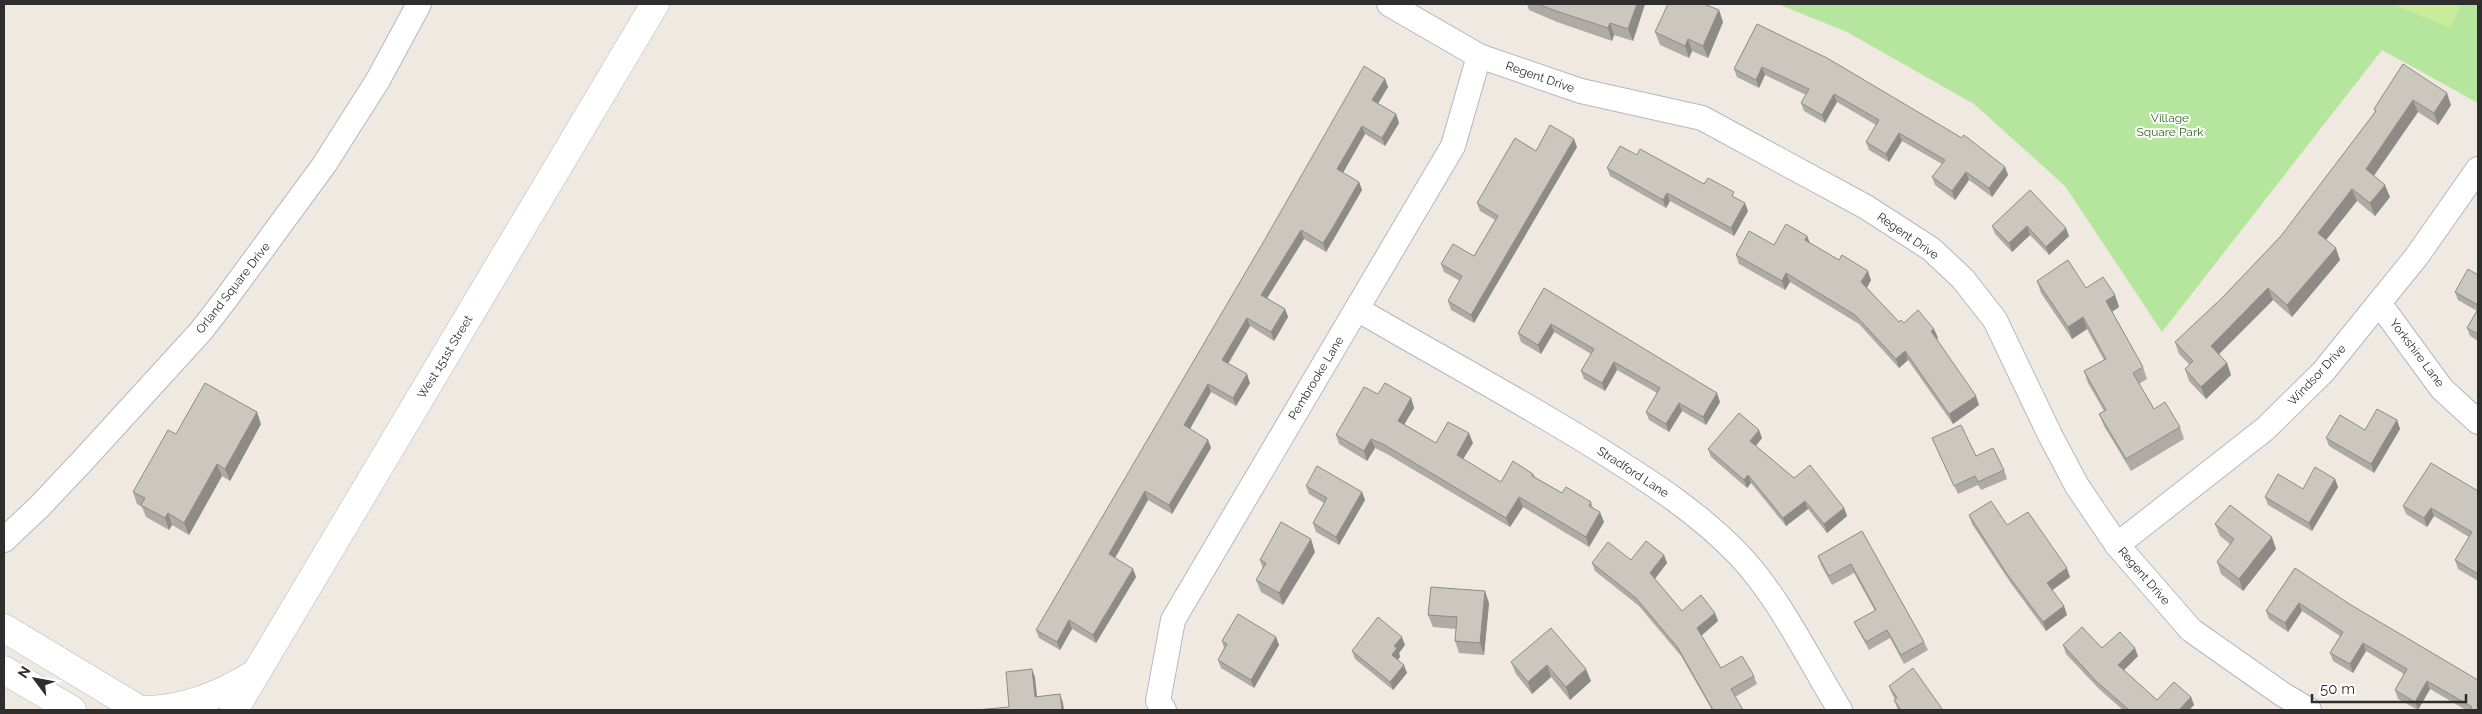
<svg xmlns="http://www.w3.org/2000/svg" width="2482" height="714" viewBox="0 0 2482 714" font-family="Raleway,sans-serif">
  <style>
    .green { fill: #b6e59e }
    .pitch { fill: #c9ec9a }
    .lines { fill: none; stroke-linecap: round; stroke-linejoin: round }
    .street-casing { stroke: #b4b7c1; stroke-width: 26 }
    .secondary-casing { stroke: #b4b7c1; stroke-width: 29 }
    .street { stroke: #fff; stroke-width: 24 }
    .secondary { stroke: #fff; stroke-width: 28 }
    .wall { fill: #afaba4 }
    .shaded-wall { fill: #8e8b86 }
    .building { fill: #cbc7bf; stroke: #8e8b86 }
    .labels { text-anchor: middle; dominant-baseline: central; stroke-width: 4; stroke-linejoin: round; paint-order: stroke }
    .street-label { font-size: 12px; fill: #2e2e2e; stroke: #fff }
    .park-label { font-size: 12px; fill: #2c6e1b; stroke: #fff }
  </style>
  <rect width="100%" height="100%" fill="#efe9e1"/>
  <path class="green" d="M1778,4H2478V103L2382,50L2162,332L2065,186L1974,104L1847,32Z"/>
  <path class="pitch" d="M2392,4H2461L2451,28Z"/>
  <g class="lines">
    <g class="street-casing">
      <g id="street">
        <path d="M1389,4L1479,56L1581,91L1702,118L1866,207L1931,249L1963,279L1995,320L2050,435L2077,486L2117,545L2191,630L2282,694L2309,710"/>
        <path d="M2379,303L2442,389L2478,422"/>
        <path d="M1357,309C1439,357 1523,402 1603,452C1652,483 1699,513 1739,555C1780,598 1809,660 1840,710"/>
        <path d="M4,540L40,506L87,456L201,331L225,300L324,165L378,80L419,4"/>
        <path d="M2117,545L2265,429L2323,372L2417,256L2478,169"/>
        <path d="M1164,710L1158,701L1173,620L1453,146L1479,56"/>
      </g>
    </g>
    <g class="secondary-casing">
      <g id="secondary">
        <path d="M4,628L140,710"/>
        <path d="M4,670L72,710"/>
        <path d="M139,710C181,711 221,695 256,673"/>
        <path d="M234,710L655,4"/>
      </g>
    </g>
    <use href="#street" class="street"/>
    <use href="#secondary" class="secondary"/>
  </g>
  <g class="wall">
    <path d="M1527,4H1645L1633,41L1614,35L1612,41L1557,22L1529,10Z"/>
    <path d="M1719,10L1723,22L1708,58L1692,51L1689,58L1660,45L1655,32Z"/>
    <path d="M1757,24L2005,167L2008,175L1992,197L1969,180L1955,200L1935,185L1932,177L1942,164L1902,141L1889,162L1869,150L1866,142L1876,125L1837,102L1825,123L1804,111L1801,103L1806,95L1765,75L1759,88L1737,77L1734,69Z"/>
    <path d="M2403,64L2451,105L2438,125L2418,112L2374,176L2390,197L2375,216L2357,201L2326,240L2340,260L2292,317L2273,300L2219,354L2227,363L2231,375L2206,399L2189,381L2185,369L2190,365L2179,354L2175,342L2222,298L2281,236L2375,112L2374,109Z"/>
    <path d="M1385,79L1388,87L1378,104L1396,114L1399,123L1385,146L1365,134L1343,173L1359,182L1362,190L1335,237L1326,252L1304,239L1267,298L1285,309L1288,317L1274,341L1250,326L1228,364L1250,383L1236,406L1211,392L1190,429L1208,440L1211,448L1172,514L1148,500L1115,558L1133,569L1136,577L1096,643L1072,629L1060,650L1039,638L1036,630Z"/>
    <path d="M1577,147L1474,323L1451,310L1448,301L1460,281L1444,272L1441,264L1474,256L1495,220L1480,211L1477,203L1536,151Z"/>
    <path d="M1637,155L1736,198L1748,211L1734,236L1670,201L1666,208L1610,176L1607,168Z"/>
    <path d="M2030,190L2069,236L2049,255L2030,235L2012,252L1995,234L1992,226Z"/>
    <path d="M1807,236L1810,243L1871,280L1867,288L1899,322L1934,329L1938,338L1936,339L1979,405L1953,424L1908,360L1899,368L1859,324L1790,282L1785,290L1739,264L1736,255Z"/>
    <path d="M2478,275V341L2470,336L2467,328L2477,311L2458,300L2455,292Z"/>
    <path d="M2037,281L2086,288L2115,295L2119,307L2112,312L2143,367L2147,379L2139,384L2154,409L2180,427L2184,439L2131,471L2104,426L2099,414L2104,411L2088,383L2084,371L2104,360L2087,329L2072,339L2041,293Z"/>
    <path d="M1544,288L1720,402L1706,425L1682,411L1669,432L1649,420L1646,412L1657,393L1617,370L1605,391L1584,379L1581,371L1591,354L1554,332L1541,354L1521,342L1518,333Z"/>
    <path d="M1378,394L1411,398L1414,408L1404,424L1436,443H1473L1463,459L1501,482L1533,474L1535,477L1562,493L1591,502L1593,508L1604,522L1589,547L1523,507L1510,527L1387,454L1375,448L1367,461L1339,444L1336,435Z"/>
    <path d="M2397,420L2400,429L2374,473L2329,446L2326,438L2365,430Z"/>
    <path d="M261,424L230,481L222,476L189,535L172,525L169,530L146,517L142,507L137,504L133,492L176,434Z"/>
    <path d="M1762,438L1756,446L1794,478L1844,508L1847,516L1827,533L1808,509L1786,526L1751,483L1747,488L1711,457L1708,449Z"/>
    <path d="M1932,438L1976,456L2004,470L2007,479L1981,490L1978,485L1958,494L1936,447Z"/>
    <path d="M2335,479L2338,487L2312,531L2268,505L2265,497L2303,489Z"/>
    <path d="M1306,486L1362,492L1365,500L1339,545L1316,532L1313,523L1324,503L1309,494Z"/>
    <path d="M2478,491V581L2458,569L2455,560L2469,537L2434,516L2427,527L2406,514L2403,506Z"/>
    <path d="M1969,515L2007,525L2070,577L2052,590L2064,606L2067,615L2046,631L2010,582L1972,524Z"/>
    <path d="M2215,524L2276,549L2243,591L2221,574L2217,562L2230,544L2220,536Z"/>
    <path d="M1862,531L1924,642L1928,650L1904,664L1890,638L1869,650L1858,630L1854,622L1875,611L1854,573L1832,585L1821,565L1818,556Z"/>
    <path d="M1315,552L1283,605L1261,592L1256,580L1263,569L1260,560Z"/>
    <path d="M1664,555L1667,563L1655,579L1682,611L1715,613L1718,621L1701,635L1721,668L1754,676L1757,684L1735,697L1743,710H1712L1681,656L1639,606L1595,571L1592,563L1631,560Z"/>
    <path d="M2295,568L2478,710H2466L2430,689L2418,710L2398,699L2395,690L2404,674L2366,651L2353,673L2333,661L2330,653L2340,636L2302,611L2288,632L2269,619L2266,611Z"/>
    <path d="M1489,603L1484,655L1459,653L1455,641L1456,629L1433,627L1428,615Z"/>
    <path d="M1551,628L1591,681L1570,700L1551,677L1532,694L1516,674L1511,662Z"/>
    <path d="M1276,637L1279,645L1254,688L1221,668L1218,660L1224,648L1222,641Z"/>
    <path d="M1405,645L1399,653L1400,657L1398,660L1407,673L1393,690L1355,659L1352,651Z"/>
    <path d="M2063,645L2102,648L2138,656L2124,670L2157,700L2191,697L2194,705L2189,710H2123L2099,689L2066,654Z"/>
    <path d="M1889,686L1943,710H1898L1894,700L1895,699L1892,694Z"/>
  </g>
  <g class="shaded-wall">
    <path d="M1637,4H1645L1633,41L1628,29Z"/>
    <path d="M1719,10L1723,22L1708,58L1703,46Z"/>
    <path d="M1610,23L1614,35L1612,41L1608,28Z"/>
    <path d="M1688,39L1692,51L1689,58L1685,46Z"/>
    <path d="M1762,67L1765,75L1759,88L1756,80Z"/>
    <path d="M1385,79L1388,87L1375,108L1372,100Z"/>
    <path d="M2447,93L2451,105L2438,125L2434,113Z"/>
    <path d="M1834,94L1837,102L1825,123L1822,115Z"/>
    <path d="M2413,100L2418,112L2370,181L2366,169Z"/>
    <path d="M1396,114L1399,123L1385,146L1382,138Z"/>
    <path d="M1362,126L1365,134L1340,178L1337,169Z"/>
    <path d="M1899,133L1902,141L1889,162L1886,154Z"/>
    <path d="M1574,139L1577,147L1474,323L1471,315Z"/>
    <path d="M2005,167L2008,175L1992,197L1989,188Z"/>
    <path d="M1966,172L1969,180L1955,200L1952,191Z"/>
    <path d="M1359,182L1362,190L1326,252L1323,243Z"/>
    <path d="M2385,185L2390,197L2375,216L2370,203Z"/>
    <path d="M2352,189L2357,201L2322,245L2318,233Z"/>
    <path d="M1667,193L1670,201L1666,208L1663,200Z"/>
    <path d="M1745,203L1748,211L1734,236L1731,228Z"/>
    <path d="M2027,226L2030,235L2012,252L2009,243Z"/>
    <path d="M2066,228L2069,236L2049,255L2046,247Z"/>
    <path d="M1301,230L1304,239L1264,303L1261,295Z"/>
    <path d="M1807,236L1811,246L1805,240Z"/>
    <path d="M2336,248L2340,260L2292,317L2287,305Z"/>
    <path d="M1868,271L1871,280L1865,291L1861,282Z"/>
    <path d="M1786,273L1790,282L1785,290L1782,281Z"/>
    <path d="M2268,288L2273,300L2215,358L2211,346Z"/>
    <path d="M2115,295L2119,307L2110,313L2106,301Z"/>
    <path d="M1285,309L1288,317L1274,341L1271,332Z"/>
    <path d="M2083,317L2087,329L2072,339L2068,327Z"/>
    <path d="M1247,318L1250,326L1225,369L1222,360Z"/>
    <path d="M1551,324L1554,332L1541,354L1538,345Z"/>
    <path d="M1934,329L1938,338L1935,341L1931,331Z"/>
    <path d="M1905,351L1908,360L1899,368L1896,359Z"/>
    <path d="M1614,362L1617,370L1605,391L1602,383Z"/>
    <path d="M2227,363L2231,375L2206,399L2201,387Z"/>
    <path d="M1247,374L1250,383L1236,406L1233,398Z"/>
    <path d="M1208,384L1211,392L1187,434L1184,425Z"/>
    <path d="M1717,393L1720,402L1706,425L1703,417Z"/>
    <path d="M1976,396L1979,405L1953,424L1949,414Z"/>
    <path d="M1411,398L1414,408L1401,430L1398,421Z"/>
    <path d="M1679,403L1682,411L1669,432L1666,424Z"/>
    <path d="M257,412L261,424L230,481L225,469Z"/>
    <path d="M2397,420L2400,429L2374,473L2371,464Z"/>
    <path d="M1759,430L1762,438L1753,449L1750,441Z"/>
    <path d="M1469,433L1473,443L1460,464L1457,455Z"/>
    <path d="M1371,439L1375,448L1367,461L1364,451Z"/>
    <path d="M1208,440L1211,448L1172,514L1169,505Z"/>
    <path d="M217,464L222,476L189,535L184,523Z"/>
    <path d="M1748,475L1751,483L1747,488L1744,480Z"/>
    <path d="M2335,479L2338,487L2312,531L2309,523Z"/>
    <path d="M1145,491L1148,500L1112,563L1109,554Z"/>
    <path d="M1362,492L1365,500L1339,545L1336,537Z"/>
    <path d="M1519,497L1523,507L1510,527L1506,518Z"/>
    <path d="M1805,501L1808,509L1786,526L1783,518Z"/>
    <path d="M1844,508L1847,516L1827,533L1824,524Z"/>
    <path d="M2431,508L2434,516L2427,527L2424,518Z"/>
    <path d="M1600,512L1604,522L1589,547L1586,537Z"/>
    <path d="M168,513L172,525L169,530L165,518Z"/>
    <path d="M2272,537L2276,549L2243,591L2239,579Z"/>
    <path d="M1311,539L1315,552L1283,605L1279,593Z"/>
    <path d="M1664,555L1667,563L1653,581L1650,573Z"/>
    <path d="M2067,568L2070,577L2050,592L2047,583Z"/>
    <path d="M1133,569L1136,577L1096,643L1093,635Z"/>
    <path d="M1485,591L1489,603L1484,655L1480,643Z"/>
    <path d="M2299,603L2302,611L2288,632L2285,623Z"/>
    <path d="M2064,606L2067,615L2046,631L2043,622Z"/>
    <path d="M1715,613L1718,621L1700,637L1697,628Z"/>
    <path d="M1069,620L1072,629L1060,650L1057,642Z"/>
    <path d="M1276,637L1279,645L1254,688L1251,680Z"/>
    <path d="M1402,637L1405,645L1399,653L1400,657L1395,663L1392,655L1394,646Z"/>
    <path d="M2363,643L2366,651L2353,673L2350,664Z"/>
    <path d="M2135,648L2138,656L2121,673L2118,665Z"/>
    <path d="M1404,665L1407,673L1393,690L1390,682Z"/>
    <path d="M1547,665L1551,677L1532,694L1528,682Z"/>
    <path d="M1032,669L1035,677L1038,705L1035,697Z"/>
    <path d="M1586,669L1591,681L1570,700L1566,687Z"/>
    <path d="M2427,681L2430,689L2418,710L2415,702Z"/>
    <path d="M1060,694L1063,703L1064,710H1062Z"/>
    <path d="M2191,697L2194,705L2189,710H2179Z"/>
  </g>
  <g class="building">
    <path d="M1538,4H1637L1628,29L1610,23L1608,28L1553,10Z"/>
    <path d="M1668,4H1704L1719,10L1703,46L1688,39L1685,46L1655,32Z"/>
    <path d="M1757,24L1827,58L1962,138L1964,135L2005,167L1989,188L1966,172L1952,191L1932,177L1945,160L1899,133L1886,154L1866,142L1879,120L1834,94L1822,115L1801,103L1809,89L1762,67L1756,80L1734,69Z"/>
    <path d="M2403,64L2447,93L2434,113L2413,100L2366,169L2385,185L2370,203L2352,189L2318,233L2336,248L2287,305L2268,288L2211,346L2227,363L2201,387L2185,369L2193,361L2175,342L2222,298L2281,236L2376,111L2374,109Z"/>
    <path d="M1364,66L1385,79L1372,100L1396,114L1382,138L1362,126L1337,169L1359,182L1332,229L1323,243L1301,230L1261,295L1285,309L1271,332L1247,318L1222,360L1247,374L1233,398L1208,384L1184,425L1208,440L1169,505L1145,491L1109,554L1133,569L1093,635L1069,620L1057,642L1036,630L1264,241Z"/>
    <path d="M1550,125L1574,139L1471,315L1448,301L1462,276L1441,264L1453,244L1474,256L1498,216L1477,203L1515,138L1536,151Z"/>
    <path d="M1620,146L1637,155L1640,149L1704,184L1708,178L1734,192L1732,196L1745,203L1731,228L1667,193L1663,200L1607,168Z"/>
    <path d="M2030,190L2066,228L2046,247L2027,226L2009,243L1992,226Z"/>
    <path d="M1786,224L1807,236L1805,240L1839,260L1842,255L1868,271L1861,282L1899,322L1901,320L1904,323L1918,310L1934,329L1931,331L1976,396L1949,414L1905,351L1896,359L1855,315L1786,273L1782,281L1736,255L1749,231L1774,245Z"/>
    <path d="M2068,260L2086,288L2103,277L2115,295L2106,301L2143,367L2133,373L2154,409L2165,402L2180,427L2126,459L2099,414L2106,410L2084,371L2106,359L2083,317L2068,327L2037,281Z"/>
    <path d="M2468,269L2478,275V305L2455,292Z"/>
    <path d="M1544,288L1717,393L1703,417L1679,403L1666,424L1646,412L1660,388L1614,362L1602,383L1581,371L1594,349L1551,324L1538,345L1518,333Z"/>
    <path d="M2478,309V334L2467,328Z"/>
    <path d="M205,383L257,412L225,469L217,464L184,523L168,513L165,518L141,505L145,498L133,492L168,430L176,434Z"/>
    <path d="M1385,383L1411,398L1398,421L1436,443L1448,422L1469,433L1457,455L1501,482L1513,461L1533,474L1532,476L1562,493L1566,487L1591,502L1589,506L1600,512L1586,537L1519,497L1506,518L1383,444L1371,439L1364,451L1336,435L1364,387L1378,394Z"/>
    <path d="M2377,409L2397,420L2371,464L2326,438L2340,415L2365,430Z"/>
    <path d="M1739,413L1759,430L1750,441L1794,478L1810,465L1844,508L1824,524L1805,501L1783,518L1748,475L1744,480L1708,449Z"/>
    <path d="M1961,425L1976,456L1993,448L2004,470L1978,482L1975,476L1954,486L1932,438Z"/>
    <path d="M2431,463L2478,491V574L2455,560L2472,532L2431,508L2424,518L2403,506Z"/>
    <path d="M1317,466L1362,492L1336,537L1313,523L1327,498L1306,486Z"/>
    <path d="M2315,467L2335,479L2309,523L2265,497L2278,474L2303,489Z"/>
    <path d="M1991,501L2007,525L2028,512L2067,568L2047,583L2064,606L2043,622L2007,574L1969,515Z"/>
    <path d="M2230,505L2272,537L2239,579L2217,562L2234,539L2215,524Z"/>
    <path d="M1281,522L1311,539L1279,593L1256,580L1266,563L1260,560Z"/>
    <path d="M1862,531L1924,642L1901,655L1887,630L1866,642L1854,622L1876,610L1851,564L1829,576L1818,556Z"/>
    <path d="M1646,541L1664,555L1650,573L1682,611L1701,595L1715,613L1697,628L1721,668L1742,656L1754,676L1731,689L1743,710H1713L1678,648L1636,598L1592,563L1608,542L1631,560Z"/>
    <path d="M2295,568L2351,605L2478,680V710H2470L2472,707L2427,681L2415,702L2395,690L2407,669L2363,643L2350,664L2330,653L2343,632L2299,603L2285,623L2266,611Z"/>
    <path d="M1431,587L1485,591L1480,643L1455,641L1457,617L1428,615Z"/>
    <path d="M1238,614L1276,637L1251,680L1218,660L1227,644L1222,641Z"/>
    <path d="M1378,617L1402,637L1394,646L1397,648L1392,655L1404,665L1390,682L1352,651Z"/>
    <path d="M2082,627L2102,648L2120,632L2135,648L2118,665L2157,700L2174,682L2191,697L2179,710H2129L2096,681L2063,645Z"/>
    <path d="M1551,628L1586,669L1566,687L1547,665L1528,682L1511,662Z"/>
    <path d="M1913,668L1943,710H1901L1894,700L1897,698L1889,686Z"/>
    <path d="M1032,669L1035,697L1060,694L1062,710H976L1009,707L1006,672Z"/>
  </g>
  <g class="labels">
    <g class="street-label">
      <text transform="translate(1540 77) rotate(19)">Regent Drive</text>
      <text transform="translate(1908 236) rotate(35)">Regent Drive</text>
      <text transform="translate(233 288) rotate(-52)">Orland Square Drive</text>
      <text transform="translate(2417 353) rotate(53)">Yorkshire Lane</text>
      <text transform="translate(445 357) rotate(-59)">West 151st Street</text>
      <text transform="translate(2317 375) rotate(-47)">Windsor Drive</text>
      <text transform="translate(1316 378) rotate(-59)">Pembrooke Lane</text>
      <text transform="translate(1633 472) rotate(33)">Stradford Lane</text>
      <text transform="translate(2144 576) rotate(49)">Regent Drive</text>
    </g>
    <g class="park-label">
      <text x="2170" y="118">Village<tspan x="2170" dy="14">Square Park</tspan></text>
    </g>
  </g>
  <rect width="2482" height="714" fill="none" stroke="#2e2e2e" stroke-width="10"/>
  <g transform="translate(35 679) rotate(302)" stroke="#ffffff" stroke-width="4" paint-order="stroke">
  <path d="M0-4L9 19L0 12L-9 19Z" fill="#2e2e2e"/>
  <text y="-8" font-size="14" font-weight="bold" text-anchor="middle" fill="#2e2e2e">N</text>
  </g>
  <path d="M2312 694v8h154v-8" fill="none" stroke="#2e2e2e" stroke-width="2.5"/>
  <text x="2320" y="694" font-size="15" fill="#2e2e2e" stroke="#ffffff" stroke-width="4" paint-order="stroke">50 m</text>
</svg>
